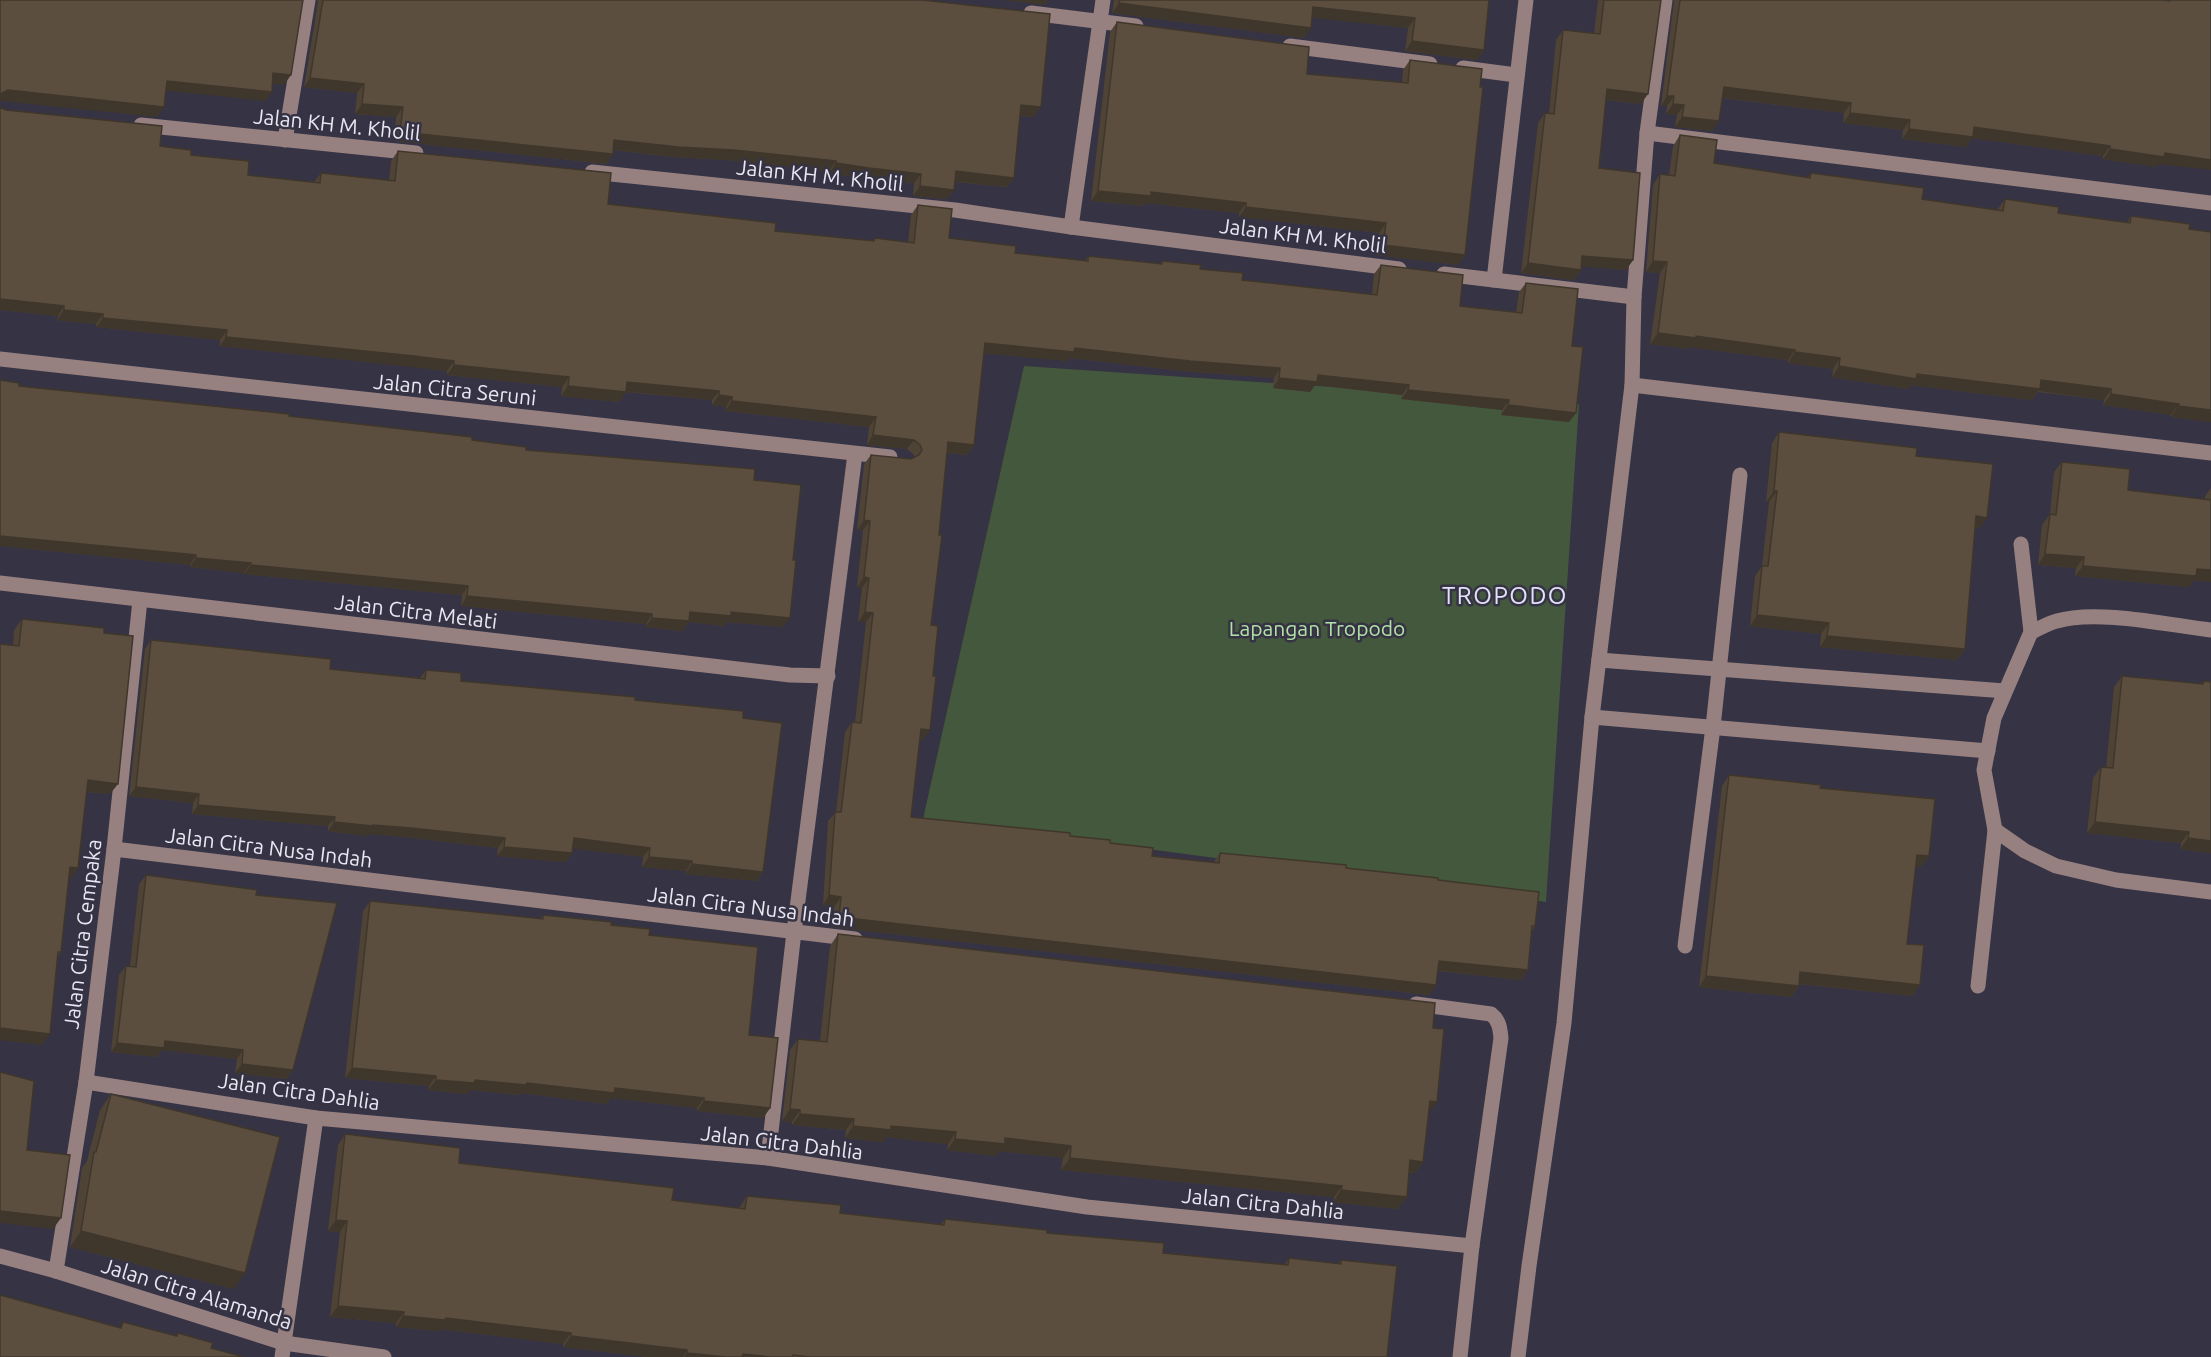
<svg xmlns="http://www.w3.org/2000/svg" width="2211" height="1357" viewBox="0 0 2211 1357" font-family="Ubuntu,sans-serif">
  <style>
    .green { fill: #43583d }
    .lines { fill: none; stroke-linecap: round; stroke-linejoin: round }
    .minor { stroke: #978080; stroke-width: 15 }
    .wall { fill: #4f4336 }
    .shaded-wall { fill: #40372c }
    .building { fill: #5c4e3f; stroke: #40372c; stroke-width: 1.5 }
    .labels { text-anchor: middle; dominant-baseline: central; stroke-width: 5; stroke-linejoin: round; paint-order: stroke }
    .street-label { font-size: 21px; fill: #e8e7f3; stroke: #353344 }
    .park-label { font-size: 21px; fill: #b2e1a5; stroke: #353344 }
    .quarter-label { font-size: 24px; letter-spacing: 1.5px; fill: #e3e1f8; stroke: #353344 }
  </style>
  <rect width="100%" height="100%" fill="#353344"/>
  <path class="green" d="M1024,366L1579,404L1546,902L923,819Z"/>
  <g class="lines">
    <g class="minor">
      <path d="M1031,13L1136,26"/>
      <path d="M1290,46L1430,64"/>
      <path d="M1463,68L1516,75"/>
      <path d="M141,125L416,153"/>
      <path d="M1647,133L2211,203"/>
      <path d="M285,140L308,0"/>
      <path d="M592,172L955,210L1071,227L1399,269"/>
      <path d="M1071,227L1103,0"/>
      <path d="M1444,274L1634,297"/>
      <path d="M1494,280L1526,0"/>
      <path d="M0,359L890,457"/>
      <path d="M1632,385L2211,453"/>
      <path d="M0,583L790,675L828,676"/>
      <path d="M2031,632C2039,629 2048,623 2057,621C2096,609 2169,625 2211,630"/>
      <path d="M1599,660L2005,691"/>
      <path d="M1592,717L1988,751"/>
      <path d="M1995,830L2025,851L2056,866L2116,880L2211,892"/>
      <path d="M114,849L855,939"/>
      <path d="M1685,946L1713,727L1740,475"/>
      <path d="M1978,986L1995,830L1984,770L1994,718L2031,632L2021,544"/>
      <path d="M1416,1004L1491,1014C1499,1020 1500,1028 1501,1038L1472,1246L1460,1357"/>
      <path d="M86,1082L316,1118L768,1158L1087,1207L1472,1246"/>
      <path d="M768,1158L794,932L855,454"/>
      <path d="M0,1256L56,1271L284,1343L384,1357"/>
      <path d="M56,1271L86,1082L114,849L140,600"/>
      <path d="M282,1357L316,1118"/>
      <path d="M1518,1357L1529,1266L1564,1023L1592,717L1632,385L1634,297L1647,133L1665,0"/>
    </g>
  </g>
  <g class="wall">
    <path d="M317,0H922L1034,117L1020,116L1014,178L1007,187L955,182L954,190L947,199L913,196L914,183L862,178L829,173V171L727,160L672,157L613,150V154L606,164L394,141L396,117L355,114L357,93L304,87L318,2Z"/>
    <path d="M1114,0H1489L1484,50L1477,60L1405,51L1408,28L1312,17L1304,38L1112,13Z"/>
    <path d="M1598,0H1661L1641,104L1606,100L1599,168L1633,260L1626,270L1581,266V270L1574,280L1521,273L1538,123L1545,113H1549L1556,40L1563,30L1594,33Z"/>
    <path d="M1674,0L2166,1L2211,0L2159,164L2157,167L2103,159V156L1972,138L1966,147L1902,139L1903,130L1843,123L1844,113L1722,98L1712,131L1675,127L1677,115L1666,114L1667,106H1661Z"/>
    <path d="M1117,22L1307,74L1402,82L1403,70L1410,60L1465,255L1458,265L1376,255L1379,233L1239,217V213L1146,203L1144,206L1091,201L1110,32Z"/>
    <path d="M0,106L1,108L6,110L160,146L191,155L248,175L314,182L321,173L389,180L391,161L398,151L608,204L775,231L873,241L875,238L908,242L911,215L918,205L949,238L1015,253L1085,261L1088,256L1160,264L1162,261L1200,269L1242,280L1372,294L1374,274L1381,265L1460,306L1516,312L1519,292L1526,283L1572,346L1569,422L1501,415L1502,410L1401,399L1402,395L1315,385L1310,392L1273,388L1274,378L1183,371L1070,358L1067,361L984,353L974,445L967,455L947,453L939,535L923,740L919,739L911,817L1070,836L1110,843L1152,856L1213,863L1220,853L1346,868L1438,880L1535,926L1532,932L1528,970L1521,980L1438,971L1436,985L1429,995L832,927L834,907L823,905L828,821L836,812L845,732L852,722H855L866,622H858L862,588L857,587L863,530H857L864,464L871,455L911,459L914,458V455L907,449L867,445L869,427L725,411L726,407L712,405V400L626,392L619,402L561,396L562,387L447,375V371L407,366L220,346V340L96,327V324L57,320L58,316L0,310Z"/>
    <path d="M1680,135L1714,163L1808,177L1811,173L1922,199L1997,210L2005,199L2058,213L2127,222L2131,216L2189,229L2211,422L2171,417V415L2103,405L2104,400L2038,392L2032,400L1911,385L1908,389L1832,377L1833,369L1788,363V360L1690,347L1688,349L1650,344L1660,273L1646,272L1653,185L1660,174L1669,175L1673,146Z"/>
    <path d="M0,380L19,386L289,416L472,440L526,450L754,480L783,627L727,622L724,626L689,622L682,631L645,627L646,624L461,606L462,595L244,574V573L190,567V565L0,546Z"/>
    <path d="M1779,432L1916,456L1980,528H1975L1965,649L1957,660L1820,647L1821,634L1750,626L1755,576L1762,566L1769,502H1766L1772,443Z"/>
    <path d="M2062,462L2128,490L2205,499V496L2211,488V582L2194,580L2189,587L2075,576L2076,568L2038,565L2042,525L2050,514L2054,472Z"/>
    <path d="M22,619L104,633L110,794L87,792L71,879H69L61,952L58,957L42,1045L13,646L14,630Z"/>
    <path d="M151,640L330,669L420,678L426,670L461,681L635,700L743,718L763,872L757,881L685,874L686,871L642,867L643,857L573,848L572,853L566,862L497,856L498,848L405,837L367,834L366,836L328,831V826L192,814L193,803L129,796L145,649Z"/>
    <path d="M2122,676L2201,684L2204,681L2211,853L2180,849L2181,843L2087,833L2093,778L2101,767L2106,768L2114,687Z"/>
    <path d="M1729,775L1820,788L1929,856L1921,867L1915,866L1907,944L1920,985L1912,996L1799,984V986L1791,997L1699,987L1722,786Z"/>
    <path d="M146,875L256,895L287,1079L235,1073L237,1059L162,1050L157,1057L111,1052L119,975L126,966H130L139,884Z"/>
    <path d="M370,901L540,919L543,915L611,925L649,935L749,1035L770,1108L763,1118L697,1111V1108L611,1098L607,1104L521,1093L519,1095L470,1090L467,1094L428,1090L429,1086L345,1078L363,911Z"/>
    <path d="M838,934L1433,1028L1428,1114L1423,1162L1415,1173H1409L1398,1209L1333,1202L1334,1197L1061,1170L1063,1158L1000,1151L996,1156L947,1150L948,1144L886,1137L883,1142L845,1138L846,1130L792,1125V1122L782,1121L790,1050L798,1039L820,1041L830,946Z"/>
    <path d="M111,1094L234,1289L70,1247L82,1168L87,1161L100,1110Z"/>
    <path d="M345,1134L459,1163L672,1200L739,1208L747,1196L840,1213L941,1224L945,1219L1047,1233L1163,1253L1284,1265L1289,1258L1338,1264L1341,1260L1387,1357H648L563,1347V1344L439,1329L438,1331L396,1327V1323L330,1317L340,1232L328,1231L338,1145Z"/>
  </g>
  <g class="shaded-wall">
    <path d="M1002,0H1049L1045,5Z"/>
    <path d="M1119,3L1311,28L1304,38L1112,13Z"/>
    <path d="M1313,7L1415,18L1408,28L1306,17Z"/>
    <path d="M1412,41L1484,50L1477,60L1405,51Z"/>
    <path d="M273,73L291,75L284,85L266,83Z"/>
    <path d="M310,78L364,84L357,93L304,87Z"/>
    <path d="M167,81L272,92L265,101L160,90Z"/>
    <path d="M1724,87L1851,103L1844,113L1717,97Z"/>
    <path d="M1607,89L1648,94L1641,104L1600,99Z"/>
    <path d="M8,90L164,107L157,117L0,101V94Z"/>
    <path d="M1667,96H1674L1667,106H1661Z"/>
    <path d="M362,104L403,107L396,117L355,114Z"/>
    <path d="M1673,104L1684,105L1677,115L1666,114Z"/>
    <path d="M1021,105L1041,107L1034,117L1015,115Z"/>
    <path d="M1850,113L1910,120L1903,130L1843,123Z"/>
    <path d="M1682,117L1719,121L1712,131L1675,127Z"/>
    <path d="M1974,127L2110,146L2103,156L1972,138L1966,147L1902,139L1909,129Z"/>
    <path d="M400,132L613,154L606,164L394,141Z"/>
    <path d="M614,140L734,150L836,161L829,171L727,160L672,157L607,149Z"/>
    <path d="M2110,149L2165,153L2211,160V170L2159,164L2157,167L2103,159Z"/>
    <path d="M836,163L921,174L914,183L862,178L829,173Z"/>
    <path d="M956,171L1014,178L1007,187L949,181Z"/>
    <path d="M920,186L954,190L947,199L913,196Z"/>
    <path d="M1098,191L1151,192L1246,203L1239,213L1146,203L1144,206L1091,201Z"/>
    <path d="M1246,207L1386,223L1379,233L1239,217Z"/>
    <path d="M1383,245L1465,255L1458,265L1376,255Z"/>
    <path d="M1582,256L1633,260L1626,270L1575,266Z"/>
    <path d="M1653,261L1667,262L1660,273L1646,272Z"/>
    <path d="M1528,263L1581,270L1574,280L1521,273Z"/>
    <path d="M0,299L64,306L58,316L0,310Z"/>
    <path d="M64,310L103,314L96,324L57,320Z"/>
    <path d="M103,318L227,330L220,340L96,327Z"/>
    <path d="M1658,333L1696,336L1795,350L1788,360L1690,347L1688,349L1650,344Z"/>
    <path d="M226,337L414,356L454,361L447,371L220,346Z"/>
    <path d="M985,343L1075,348L1280,368L1274,378L1183,371L1070,358L1067,361L978,353Z"/>
    <path d="M1795,352L1840,358L1833,369L1788,363Z"/>
    <path d="M454,365L569,377L562,387L447,375Z"/>
    <path d="M1839,366L1917,374L2041,380L2111,389L2104,400L2038,391L2032,400L1911,385L1908,389L1832,377Z"/>
    <path d="M1318,375L1409,385L1402,395L1315,385L1310,392L1273,388L1279,378Z"/>
    <path d="M627,382L719,391L712,400L621,391Z"/>
    <path d="M568,386L626,392L619,402L561,396Z"/>
    <path d="M1408,390L1509,400L1502,410L1401,399Z"/>
    <path d="M2111,394L2179,404L2171,415L2103,405Z"/>
    <path d="M719,395L732,397L726,407L712,405Z"/>
    <path d="M732,401L876,417L869,427L725,411Z"/>
    <path d="M1508,405L1576,413L1569,422L1501,415Z"/>
    <path d="M2178,406L2211,410V422L2171,417Z"/>
    <path d="M873,435L914,440L907,449L867,445Z"/>
    <path d="M948,442L974,445L967,455L941,452Z"/>
    <path d="M1774,491H1777L1769,502H1766Z"/>
    <path d="M1976,516L1987,518L1980,528L1968,527Z"/>
    <path d="M864,520L870,521L863,530H857Z"/>
    <path d="M0,536L196,555L190,565L0,546Z"/>
    <path d="M2045,554L2084,557L2076,568L2038,565Z"/>
    <path d="M196,558L251,563L244,573L190,567Z"/>
    <path d="M251,565L468,586L462,595L244,574Z"/>
    <path d="M2083,566L2197,569L2211,570V582L2194,580L2189,587L2075,576Z"/>
    <path d="M864,577L869,578L862,588L857,587Z"/>
    <path d="M467,596L652,614L646,624L461,606Z"/>
    <path d="M690,612H731L790,618L783,627L727,622L724,626L689,622L682,631L645,627L652,618Z"/>
    <path d="M865,612L873,613L866,622H858Z"/>
    <path d="M1757,615L1829,623L1821,634L1750,626Z"/>
    <path d="M1827,636L1965,649L1957,660L1820,647Z"/>
    <path d="M921,729L930,730L923,740L914,739Z"/>
    <path d="M88,780L118,784L110,794L80,791Z"/>
    <path d="M136,787L199,794L193,803L129,796Z"/>
    <path d="M198,805L335,817L328,826L192,814Z"/>
    <path d="M334,822L411,828L505,838L498,848L405,837L367,834L366,836L328,831Z"/>
    <path d="M2095,822L2189,832L2181,843L2087,833Z"/>
    <path d="M574,838L650,848L643,857L567,848Z"/>
    <path d="M2188,838L2211,841V853L2180,849Z"/>
    <path d="M504,847L572,853L566,862L497,856Z"/>
    <path d="M1917,855L1929,856L1921,867L1909,865Z"/>
    <path d="M649,857L692,861L686,871L642,867Z"/>
    <path d="M692,864L763,872L757,881L685,874Z"/>
    <path d="M70,867L78,868L71,879L63,878Z"/>
    <path d="M829,895L841,897L834,907L823,905Z"/>
    <path d="M839,917L1436,985L1429,995L832,927Z"/>
    <path d="M1439,961L1528,970L1521,980L1432,970Z"/>
    <path d="M1800,972L1920,985L1912,996L1793,983Z"/>
    <path d="M1706,976L1799,986L1791,997L1699,987Z"/>
    <path d="M0,1028L50,1034L42,1045L0,1040Z"/>
    <path d="M165,1041L243,1050L237,1059L162,1050L157,1057L111,1052L117,1043Z"/>
    <path d="M242,1064L293,1070L287,1079L235,1073Z"/>
    <path d="M352,1068L436,1076L429,1086L345,1078Z"/>
    <path d="M436,1080H475L615,1088L704,1098L697,1108L611,1098L607,1104L521,1093L519,1095L470,1090L467,1094L428,1090Z"/>
    <path d="M704,1101L770,1108L763,1118L697,1111Z"/>
    <path d="M1430,1101L1437,1102L1428,1114Z"/>
    <path d="M790,1109L800,1110L792,1122L782,1121Z"/>
    <path d="M800,1114L854,1119L846,1130L792,1125Z"/>
    <path d="M853,1126H891L956,1132L948,1144L886,1137L883,1142L845,1138Z"/>
    <path d="M1005,1138L1071,1146L1063,1158L1000,1151L996,1156L947,1150L955,1139Z"/>
    <path d="M1070,1158L1342,1186L1334,1197L1061,1170Z"/>
    <path d="M1410,1160L1423,1162L1415,1173L1402,1172Z"/>
    <path d="M1341,1190L1407,1197L1398,1209L1333,1202Z"/>
    <path d="M0,1211L61,1218L53,1229L0,1223Z"/>
    <path d="M336,1220L347,1221L340,1232L328,1231Z"/>
    <path d="M81,1231L245,1273L234,1289L70,1247Z"/>
    <path d="M338,1306L404,1312L396,1323L330,1317Z"/>
    <path d="M403,1316L446,1318L571,1333L563,1344L439,1329L438,1331L396,1327Z"/>
    <path d="M571,1336L687,1350L683,1357H648L563,1347Z"/>
    <path d="M687,1353L726,1357H684Z"/>
    <path d="M743,1354L770,1357H741Z"/>
  </g>
  <g class="building">
    <path d="M0,0H303L291,75L273,73L272,92L167,81L164,107L8,90L0,94Z"/>
    <path d="M323,0H922L1050,14L1041,107L1021,105L1014,178L956,171L954,190L920,186L921,174L869,168L836,163V161L734,150L679,147L614,140L613,154L400,132L403,107L362,104L364,84L310,78Z"/>
    <path d="M1119,0H1489L1484,50L1412,41L1415,18L1313,7L1311,28L1119,3Z"/>
    <path d="M1604,0H1661L1648,94L1607,89L1599,168L1640,173L1633,260L1582,256L1581,270L1528,263L1545,113L1554,114L1563,30L1600,34Z"/>
    <path d="M1680,0H2162L2170,1V0H2211V160L2165,153L2164,157L2110,149V146L1974,127L1973,137L1909,129L1910,120L1850,113L1851,103L1724,87L1719,121L1682,117L1684,105L1673,104L1674,96H1667Z"/>
    <path d="M1117,22L1309,47L1307,74L1408,83L1410,60L1482,69L1480,87H1483L1465,255L1383,245L1386,223L1246,207V203L1151,192V196L1098,191Z"/>
    <path d="M0,106L1,108L6,110L162,126L160,146L191,150V155L249,161L248,175L320,183L321,173L395,181L398,151L611,173L608,204L776,223L775,231L874,241L875,238L914,243L918,205L952,209L949,238L1016,246L1015,253L1088,261V256L1162,264V261L1201,265L1200,269L1243,273L1242,280L1377,295L1381,265L1463,275L1460,306L1522,313L1526,283L1578,289L1572,346L1583,347L1576,413L1508,405L1509,400L1408,390L1409,385L1318,375L1317,382L1279,378L1280,368L1190,361L1075,348L1074,352L985,343L974,445L948,442L939,535H942L931,625L938,626L933,676H936L930,730L921,729L911,817L1070,833V836L1110,840V843L1153,848L1152,856L1219,863L1220,853L1346,865V868L1438,878V880L1539,892L1535,926H1532L1528,970L1439,961L1436,985L839,917L841,897L829,895L835,812H841L852,722L861,723L873,613L865,612L869,578L864,577L870,521L864,520L871,455L911,459L919,455L922,450L920,445L914,440L873,435L876,417L732,401V397L719,395V391L627,382L626,392L568,386L569,377L454,365V361L414,356L226,337L227,330L103,318V314L64,310V306L0,299Z"/>
    <path d="M1680,135L1717,140L1714,163L1810,178L1811,173L1924,188L1922,199L2003,211L2005,199L2059,207L2058,213L2130,223L2131,216L2190,224L2189,229L2211,232V410L2178,406L2179,404L2111,394V389L2041,380L2040,389L1917,374L1916,379L1839,366L1840,358L1795,352V350L1696,336V338L1658,333L1667,262L1653,261L1660,174L1675,176Z"/>
    <path d="M0,380L19,383V386L289,414V416L472,437V440L526,447V450L755,469L754,480L801,485L793,560H796L790,618L731,612V616L690,612L689,621L652,618V614L467,596L468,586L251,565V563L196,558V555L0,536Z"/>
    <path d="M1779,432L1917,448L1916,456L1993,464L1987,518L1976,516L1965,649L1827,636L1829,623L1757,615L1762,566H1768L1777,491H1774Z"/>
    <path d="M2062,462L2130,469L2128,490L2211,500V570L2197,569L2196,576L2083,566L2084,557L2045,554L2050,514L2056,515Z"/>
    <path d="M22,619L104,628V633L133,636L118,784L88,780L78,868L70,867L61,952H58L50,1034L0,1028V644L19,646Z"/>
    <path d="M151,640L331,659L330,669L425,679L426,670L461,673V681L635,697V700L743,711V718L782,723L763,872L692,864V861L649,857L650,848L574,838L572,853L504,847L505,838L411,828L373,825V826L334,822L335,817L198,805L199,794L136,787Z"/>
    <path d="M2122,676L2203,684L2204,681L2211,682V841L2188,838L2189,832L2095,822L2101,767L2113,768Z"/>
    <path d="M1729,775L1821,785L1820,788L1935,799L1929,856L1917,855L1907,944L1924,945L1920,985L1800,972L1799,986L1706,976Z"/>
    <path d="M146,875L257,890L256,895L337,903L293,1070L242,1064L243,1050L165,1041L164,1048L117,1043L126,966L136,967Z"/>
    <path d="M370,901L543,919V915L612,922L611,925L650,929L649,935L758,947L749,1035L778,1038L770,1108L704,1101V1098L615,1088L614,1093L527,1083L526,1085L475,1080L474,1083L436,1080V1076L352,1068Z"/>
    <path d="M838,934L1435,1003L1433,1028L1444,1029L1437,1102L1430,1101L1423,1162L1410,1160L1407,1197L1341,1190L1342,1186L1070,1158L1071,1146L1005,1138V1144L955,1139L956,1132L891,1126V1130L853,1126L854,1119L800,1114V1110L790,1109L798,1039L827,1042Z"/>
    <path d="M0,1072L34,1081L27,1150L70,1155L61,1218L0,1211Z"/>
    <path d="M111,1094L280,1137L245,1273L81,1231L94,1152H96Z"/>
    <path d="M345,1134L460,1148L459,1163L674,1188L672,1200L745,1209L747,1196L841,1205L840,1213L944,1225L945,1219L1047,1230V1233L1164,1243L1163,1253L1288,1265L1289,1258L1341,1264V1260L1397,1266L1387,1357H810L793,1355V1357H770L743,1354L742,1357H726L687,1353V1350L571,1336V1333L446,1318L445,1320L403,1316L404,1312L338,1306L347,1221L336,1220Z"/>
    <path d="M0,1295L121,1328L123,1322L177,1336L178,1333L213,1343L211,1348L244,1357H0Z"/>
  </g>
  <g class="labels">
    <g class="street-label">
      <text transform="translate(337 124) rotate(6)">Jalan KH M. Kholil</text>
      <text transform="translate(820 175) rotate(6)">Jalan KH M. Kholil</text>
      <text transform="translate(1303 235) rotate(7)">Jalan KH M. Kholil</text>
      <text transform="translate(455 389) rotate(6)">Jalan Citra Seruni</text>
      <text transform="translate(416 611) rotate(7)">Jalan Citra Melati</text>
      <text transform="translate(269 847) rotate(7)">Jalan Citra Nusa Indah</text>
      <text transform="translate(751 906) rotate(7)">Jalan Citra Nusa Indah</text>
      <text transform="translate(82 934) rotate(-83)">Jalan Citra Cempaka</text>
      <text transform="translate(299 1091) rotate(8)">Jalan Citra Dahlia</text>
      <text transform="translate(782 1142) rotate(7)">Jalan Citra Dahlia</text>
      <text transform="translate(1263 1203) rotate(6)">Jalan Citra Dahlia</text>
      <text transform="translate(197 1293) rotate(17)">Jalan Citra Alamanda</text>
    </g>
    <g class="park-label">
      <text x="1317" y="628">Lapangan Tropodo</text>
    </g>
    <g class="quarter-label">
      <text x="1505" y="595">TROPODO</text>
    </g>
  </g>
</svg>
